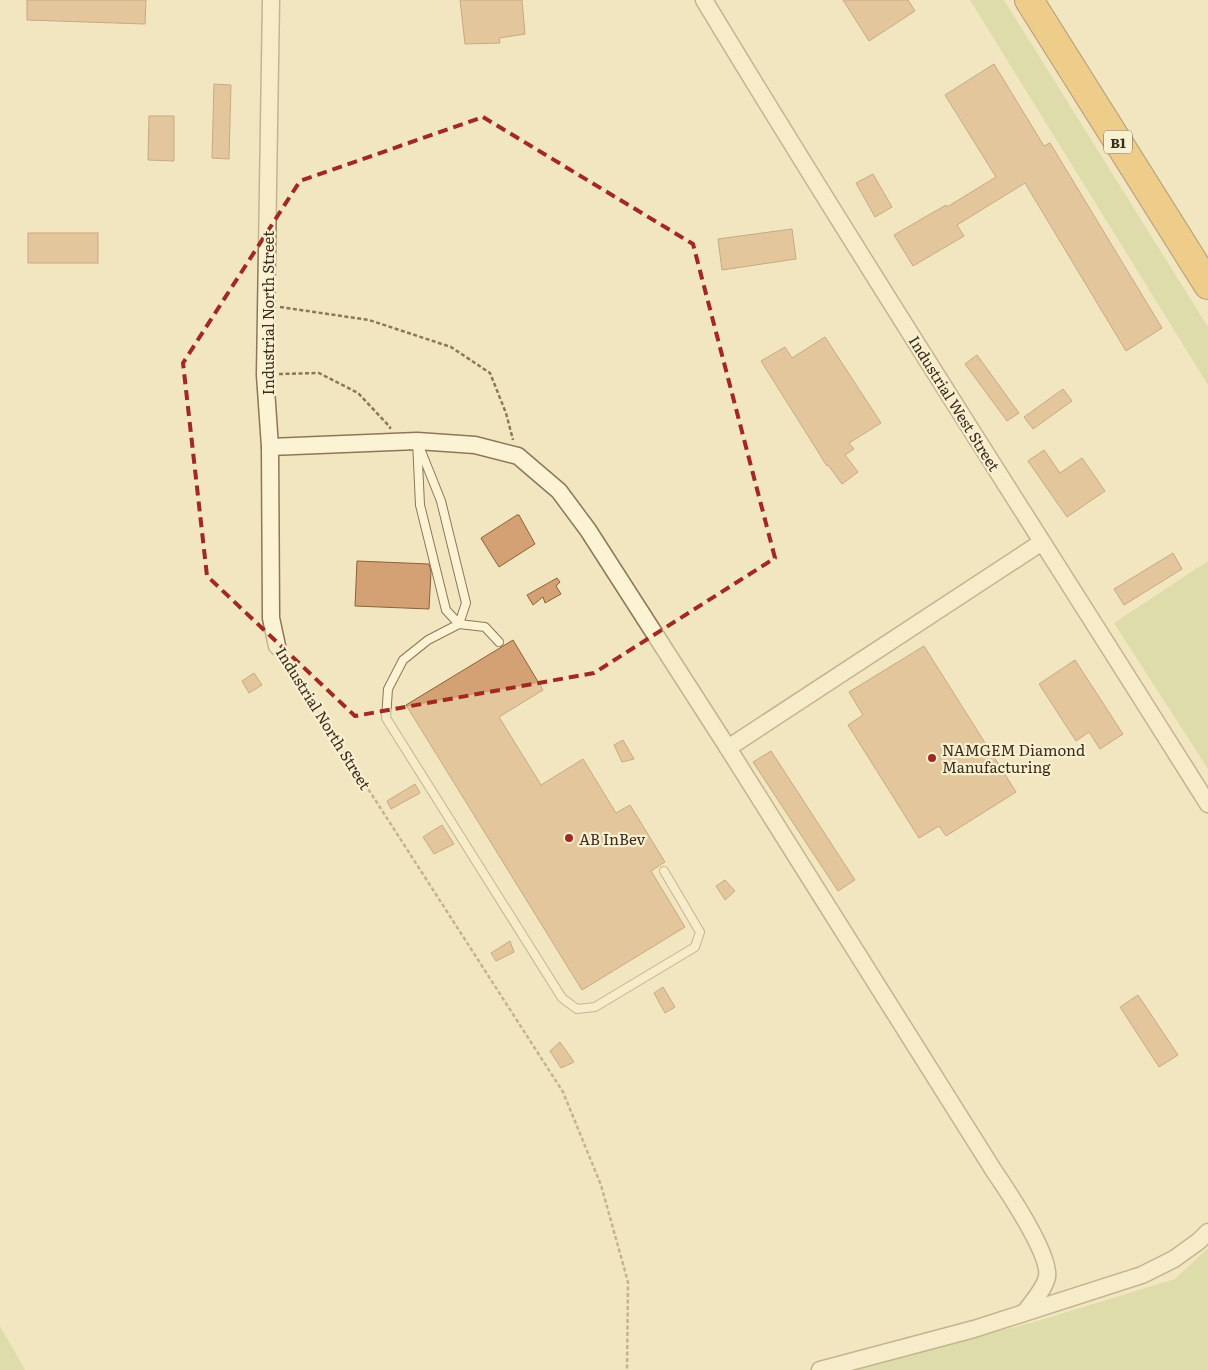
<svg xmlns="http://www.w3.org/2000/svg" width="1208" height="1370" viewBox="0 0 1208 1370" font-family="Literata,serif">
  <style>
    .green { fill: #c5d193 }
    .building { fill: #d3a173; stroke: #8e613a }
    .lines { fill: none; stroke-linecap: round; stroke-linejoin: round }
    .lane-casing { stroke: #8d7756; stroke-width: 10 }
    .street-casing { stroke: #8d7756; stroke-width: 19 }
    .highway-casing { stroke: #5a442b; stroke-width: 30 }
    .path { stroke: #8d7756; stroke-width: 2.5; stroke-dasharray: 4 2.5; stroke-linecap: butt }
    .lane { stroke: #fcf3d4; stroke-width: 8 }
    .street { stroke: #fcf3d4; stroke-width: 16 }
    .highway { stroke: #e9ae49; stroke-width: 28 }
    .marked { fill: none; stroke: #a12921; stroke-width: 4; stroke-dasharray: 10 6; stroke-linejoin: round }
    .poi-dot { fill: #a12921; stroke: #f8f0d1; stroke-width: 2 }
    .labels { text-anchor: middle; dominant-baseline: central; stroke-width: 4.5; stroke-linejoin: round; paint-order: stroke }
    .shield { fill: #f8f0d1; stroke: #746852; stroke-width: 1 }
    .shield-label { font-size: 14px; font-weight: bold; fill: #3b2d1c }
    .street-label { font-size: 15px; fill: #3b2d1c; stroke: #f8f0d1 }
    .poi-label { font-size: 15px; fill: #3b2d1c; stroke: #f8f0d1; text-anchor: start }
  </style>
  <rect width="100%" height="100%" fill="#f2e6c0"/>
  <g class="green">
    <path d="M970,0H1004L1208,327V385Z"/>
    <path d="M1208,561V769L1114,623Z"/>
    <path d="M1208,1248V1370H841L1031,1323L1175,1279Z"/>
    <path d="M0,1326L25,1370H0Z"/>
  </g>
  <g class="building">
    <path d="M27,0H146L145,24L27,20Z"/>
    <path d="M460,0H522L525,34L499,38L500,43L465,44Z"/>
    <path d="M843,0H908L915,11L869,41Z"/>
    <path d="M994,64L1044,146L1050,143L1162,328L1126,351L1025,183L957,225L964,236L913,266L894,235L946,205L947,207L996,177L945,95Z"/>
    <path d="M214,84L231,85L229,159L212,158Z"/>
    <path d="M149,116H174V161L148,160Z"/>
    <path d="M873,174L892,207L875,217L856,183Z"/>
    <path d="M792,229L796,259L722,270L718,239Z"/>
    <rect x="28" y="233" width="70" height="30"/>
    <path d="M825,337L881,423L849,443L854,449L845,455L858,472L842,484L828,465L827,466L761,361L785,347L792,358Z"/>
    <path d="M977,355L1019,413L1007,421L965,364Z"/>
    <path d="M1063,389L1072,401L1033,429L1024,417Z"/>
    <path d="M1044,450L1060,473L1082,458L1105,491L1067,517L1028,461Z"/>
    <path d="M517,515H519L535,544L499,567L482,540L481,538Z"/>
    <path d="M1173,553L1182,569L1124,605L1114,589Z"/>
    <path d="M357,561L429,564L431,572L429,609L355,606Z"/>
    <path d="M557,578L560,582L556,586L561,594L545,603L543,597L533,605L527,595Z"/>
    <path d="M513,640L543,690L499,717L541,785L583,759L616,813L630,805L665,862L651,871L685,927L582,990L406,705Z"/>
    <path d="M924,646L1016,792L946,836L939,826L919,838L848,725L863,715L849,692Z"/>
    <path d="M1075,660L1123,734L1100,749L1089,732L1076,741L1039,684Z"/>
    <path d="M254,673L262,685L249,693L242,681Z"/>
    <path d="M623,740L634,759L622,762L614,745Z"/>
    <path d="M771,751L855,880L838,891L753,762Z"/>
    <path d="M415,784L420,793L391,809L387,801Z"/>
    <path d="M442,825L454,844L434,854L423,837Z"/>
    <path d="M725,880L735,891L725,900L716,886Z"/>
    <path d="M510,941L514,952L496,961L491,953Z"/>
    <path d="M663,987L675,1007L665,1013L654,993Z"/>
    <path d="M1138,995L1178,1055L1159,1067L1120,1007Z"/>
    <path d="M560,1042L574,1062L561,1068L550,1051Z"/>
  </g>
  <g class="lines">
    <g class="lane-casing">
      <g id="lane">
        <path d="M417,441L441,501L466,603L459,624L446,610L420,505Z"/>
        <path d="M499,642L485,627L459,624L428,640L403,660L388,689L386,718L562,998L577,1009L595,1007L695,947L700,932L664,871"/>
      </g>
    </g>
    <g class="street-casing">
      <g id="street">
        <path d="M271,0L265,375L270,447L271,618L277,646"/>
        <path d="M704,0C868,271 1040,537 1208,804"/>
        <path d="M270,447L417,441L475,445L518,456L559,491L588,530L728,748L994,1171C1007,1190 1051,1255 1047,1277C1044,1290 1032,1302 1025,1312"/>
        <path d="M728,748L1042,542"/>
        <path d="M820,1370L974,1329L1142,1275L1174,1259L1199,1241L1208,1232"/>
      </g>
    </g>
    <g class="highway-casing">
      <path id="highway" d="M1029,0L1208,285"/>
    </g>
    <g class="path">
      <path d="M280,307L369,320L451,347L490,373L506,413L513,440"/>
      <path d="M279,374L319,373L358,393L390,427V429"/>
      <path d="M284,658L563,1092L601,1185L628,1282L627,1370"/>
    </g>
    <use href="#lane" class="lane"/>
    <use href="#street" class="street"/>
    <use href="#highway" class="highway"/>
  </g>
  <path d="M0 0H1208V1370H0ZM483,117L693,244L775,558L594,673L355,716L207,576L183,363L300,181Z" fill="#f2e6c0" fill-opacity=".55" fill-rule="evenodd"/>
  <path class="marked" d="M483,117L693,244L775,558L594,673L355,716L207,576L183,363L300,181Z"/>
  <g class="poi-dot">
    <circle cx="932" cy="758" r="5"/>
    <circle cx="569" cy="838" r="5"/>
  </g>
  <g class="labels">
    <rect class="shield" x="1104" y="130.5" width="28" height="23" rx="4"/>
    <g class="shield-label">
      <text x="1118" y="142">B1</text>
    </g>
    <g class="street-label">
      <text transform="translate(267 313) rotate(-90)">Industrial North Street</text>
      <text transform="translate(955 403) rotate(58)">Industrial West Street</text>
      <text transform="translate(324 718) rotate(58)">Industrial North Street</text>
    </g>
    <g class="poi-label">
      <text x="942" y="749">NAMGEM Diamond<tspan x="942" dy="17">Manufacturing</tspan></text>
      <text x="579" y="838">AB InBev</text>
    </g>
  </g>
</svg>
